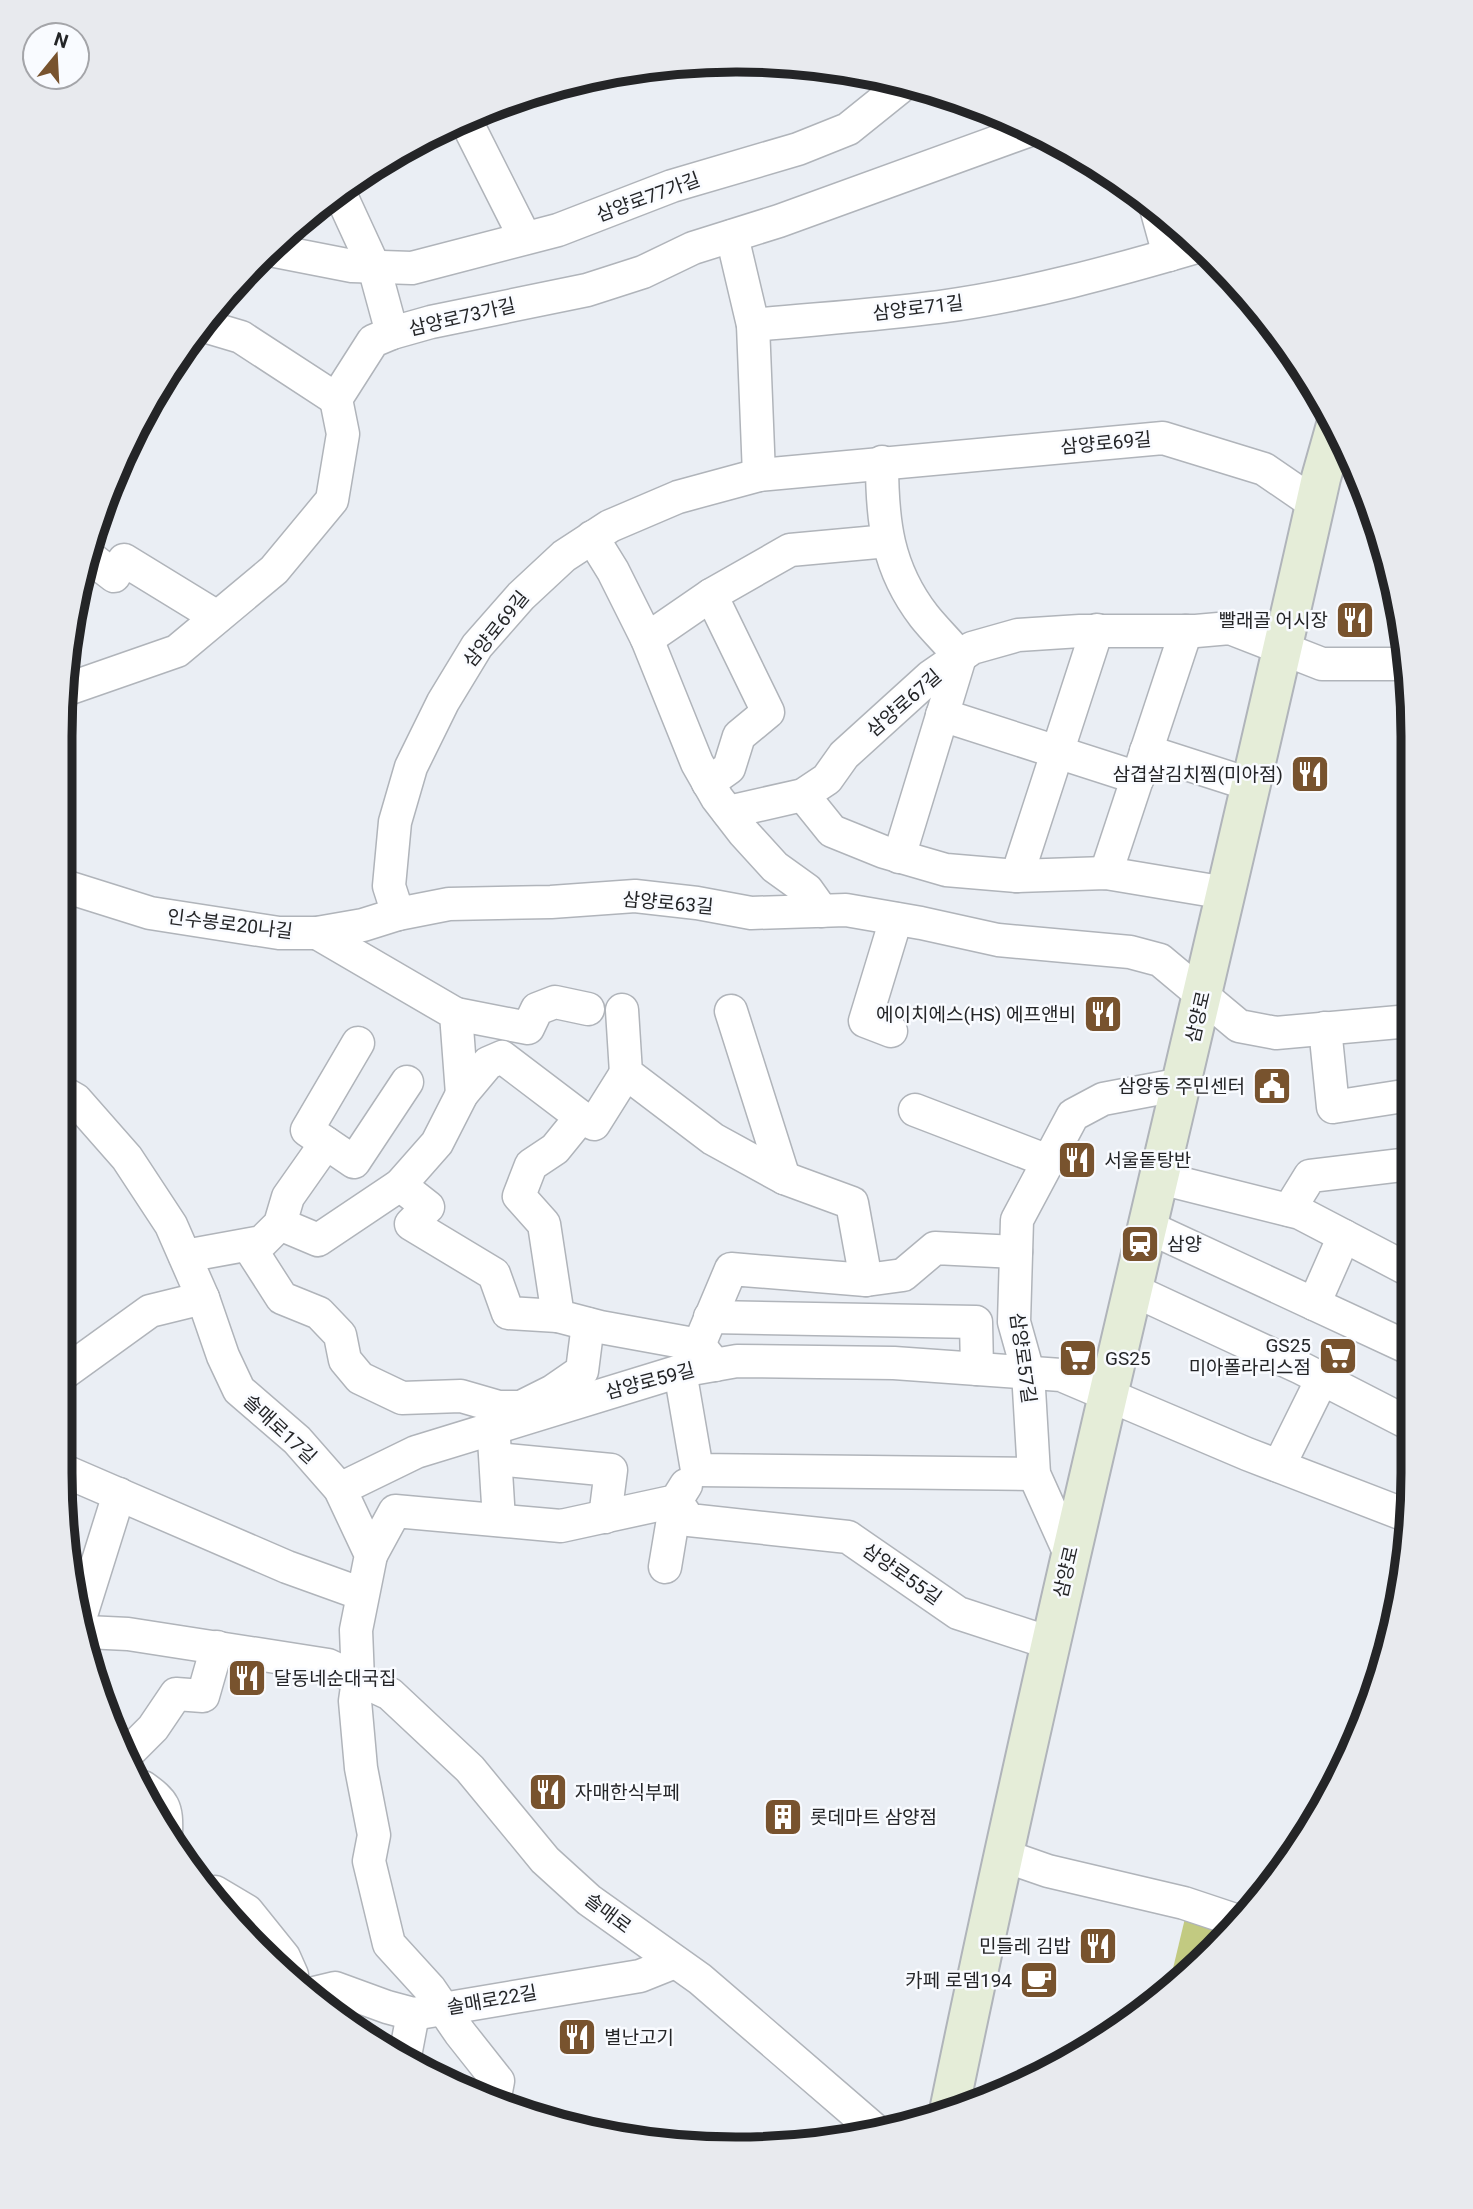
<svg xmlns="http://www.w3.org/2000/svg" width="1473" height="2209" viewBox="0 0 1473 2209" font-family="Roboto,'Noto Sans KR',sans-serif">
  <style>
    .green { fill: #c2ca81 }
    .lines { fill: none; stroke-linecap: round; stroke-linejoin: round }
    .street-casing { stroke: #b0b4ba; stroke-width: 35 }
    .secondary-casing { stroke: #b0b4ba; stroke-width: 42 }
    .street { stroke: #fff; stroke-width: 32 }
    .secondary { stroke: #e5edd8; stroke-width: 38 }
    .labels { text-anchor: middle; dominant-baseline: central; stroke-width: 5; stroke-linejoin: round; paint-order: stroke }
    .street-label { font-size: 19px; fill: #242527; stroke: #f9fbff }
    .poi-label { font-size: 19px; fill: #242527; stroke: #f9fbff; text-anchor: end }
    .rim { fill: none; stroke: #242527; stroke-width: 9 }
  </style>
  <rect width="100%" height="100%" fill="#eaeef4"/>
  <path class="green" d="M1186,1914L1214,1924L1208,1950L1170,1981Z"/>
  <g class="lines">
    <g class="street-casing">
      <g id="street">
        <path d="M465,119L525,238"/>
        <path d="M339,191L374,267L392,333"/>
        <path d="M1156,208L1169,255"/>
        <path d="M732,236L753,325L759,475"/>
        <path d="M270,250L352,266L412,268L558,230L672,186L798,149L848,129L904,84"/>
        <path d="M753,325C815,319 877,315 939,307C1028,295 1115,271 1200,246"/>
        <path d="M204,326L241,337L336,399"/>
        <path d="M882,462C882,521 887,568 924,616C935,630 949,643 960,657L899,857"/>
        <path d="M592,537L613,571L647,639L697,763L717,798L744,833L775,867L807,890L822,911"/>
        <path d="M92,559L114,576L124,560L217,617"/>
        <path d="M647,639L711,595L790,550L888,541"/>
        <path d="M65,690L177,651L274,570L332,500L343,434L336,399L373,341L392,333L431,322L587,290L643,272L693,248L779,221L1030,130"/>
        <path d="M942,715L1138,778"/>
        <path d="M1146,751L1252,785"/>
        <path d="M708,783L729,768L739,736L768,712L711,595"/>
        <path d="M803,795L832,831L884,852L946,870L1017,876L1106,873L1226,893"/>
        <path d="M728,812L803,795L827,779L844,755L930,677L972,648L1018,635L1080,631H1196L1230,628L1322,664H1407"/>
        <path d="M1106,873L1186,631"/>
        <path d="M1017,876L1097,630"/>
        <path d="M64,886L150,913L279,933H317L363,925L398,914L449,904L551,902L635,896L697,903L751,913L846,910L921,923L998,940L1130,952L1160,960L1239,1026L1276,1033L1410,1021"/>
        <path d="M398,914L389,886L395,822L411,767L443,702L477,646L521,596L564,556L610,526L678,497L759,475L1163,438L1264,469L1315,504"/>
        <path d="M317,933L456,1014L462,1094"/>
        <path d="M622,1010L626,1073L713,1139L784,1178L852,1203L866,1280"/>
        <path d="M731,1011L784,1178"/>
        <path d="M456,1014L528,1028L537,1009L555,1002L588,1009"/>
        <path d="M1325,1028L1333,1107L1410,1095"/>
        <path d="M891,1031L865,1021L896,919"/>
        <path d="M358,1043L307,1130L354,1162L407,1082"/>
        <path d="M62,1092L76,1100L127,1158L171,1225L203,1298L223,1356L239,1390L297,1440L340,1489L371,1555L356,1630L358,1680L355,1701L361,1768L374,1835L369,1861L389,1944L430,1989L460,2033L498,2081L494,2102"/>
        <path d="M915,1110L1048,1161"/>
        <path d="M581,1117L594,1124L626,1073"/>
        <path d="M1160,1178L1300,1213L1409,1270"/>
        <path d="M400,1185L428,1207L411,1224L494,1274L508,1313L558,1316"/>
        <path d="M1289,1210L1310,1176L1410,1164"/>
        <path d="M280,1224L318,1240L400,1185L437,1143L462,1094L488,1063L502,1057L581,1117L555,1149L531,1165L519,1196L544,1224L558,1316L600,1327L699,1345L715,1365"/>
        <path d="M1148,1227L1409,1348"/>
        <path d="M248,1245L282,1298L319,1313L340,1335L345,1360L360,1378L402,1398L461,1396L499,1407H521L553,1391L582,1371L588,1324"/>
        <path d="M185,1256L262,1242L280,1224L288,1197L326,1143"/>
        <path d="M1133,1290L1301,1368L1408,1423"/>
        <path d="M1314,1304L1344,1236"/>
        <path d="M710,1317L976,1322L977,1369"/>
        <path d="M699,1345L731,1269L866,1280L903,1275L935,1248L1016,1252"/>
        <path d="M680,1371L697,1470L1034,1474"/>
        <path d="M60,1376L150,1311L203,1298"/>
        <path d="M494,1439L499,1520"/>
        <path d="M496,1459L611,1470L605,1517"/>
        <path d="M1279,1466L1322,1379"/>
        <path d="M60,1469L287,1567L362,1594"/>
        <path d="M340,1489L416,1452L680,1371L737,1361L894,1363L1061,1375L1247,1454L1408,1516"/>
        <path d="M676,1501L689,1520L848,1537L958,1613L1050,1643"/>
        <path d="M1070,1554L1034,1474L1028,1372L1014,1322L1017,1220L1073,1115L1103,1099L1182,1084"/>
        <path d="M371,1555L395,1511L561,1526L676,1501L686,1485"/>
        <path d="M665,1567L676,1501"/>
        <path d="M82,1612L119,1494"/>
        <path d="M86,1632L128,1634L328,1665L390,1694L470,1769L545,1860L589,1900L700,1979L875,2130"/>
        <path d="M127,1754L153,1728L176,1694L203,1696L217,1647"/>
        <path d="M143,1787C164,1802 167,1807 166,1833"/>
        <path d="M1002,1855L1048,1871L1184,1903L1241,1922"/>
        <path d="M215,1892L247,1911L284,1957L292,1975"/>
        <path d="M310,1994L335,1988L387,2007L413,2014L640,1976L675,1962"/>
        <path d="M405,2056L413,2014"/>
      </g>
    </g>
    <g class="secondary-casing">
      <path id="secondary" d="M949,2111C1062,1564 1199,1023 1321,478L1336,425"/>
    </g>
    <use href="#street" class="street"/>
    <use href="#secondary" class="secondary"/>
  </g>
  <defs>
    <g id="restaurant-square" transform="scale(2.0125)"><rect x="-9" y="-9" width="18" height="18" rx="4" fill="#78532e" stroke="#f9fbff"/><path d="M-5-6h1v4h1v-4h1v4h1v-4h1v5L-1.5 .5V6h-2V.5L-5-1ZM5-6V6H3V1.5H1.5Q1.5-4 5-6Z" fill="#fff"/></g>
    <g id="civic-square" transform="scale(2.0125)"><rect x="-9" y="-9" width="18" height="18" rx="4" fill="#78532e" stroke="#f9fbff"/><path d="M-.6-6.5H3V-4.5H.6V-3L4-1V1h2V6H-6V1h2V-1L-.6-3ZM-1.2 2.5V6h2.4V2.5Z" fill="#fff"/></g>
    <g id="station-square" transform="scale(2.0125)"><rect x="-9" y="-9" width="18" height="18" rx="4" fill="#78532e" stroke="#f9fbff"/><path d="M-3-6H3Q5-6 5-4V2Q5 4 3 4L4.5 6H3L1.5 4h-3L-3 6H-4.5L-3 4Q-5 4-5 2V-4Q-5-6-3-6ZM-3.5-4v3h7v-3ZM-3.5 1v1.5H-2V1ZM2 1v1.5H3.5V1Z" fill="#fff"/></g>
    <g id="supermarket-square" transform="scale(2.0125)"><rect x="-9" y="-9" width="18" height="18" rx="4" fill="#78532e" stroke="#f9fbff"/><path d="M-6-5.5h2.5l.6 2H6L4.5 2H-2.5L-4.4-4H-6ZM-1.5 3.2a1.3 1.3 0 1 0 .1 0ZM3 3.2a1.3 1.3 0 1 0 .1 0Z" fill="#fff"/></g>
    <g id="building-square" transform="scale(2.0125)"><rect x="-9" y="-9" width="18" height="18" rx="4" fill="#78532e" stroke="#f9fbff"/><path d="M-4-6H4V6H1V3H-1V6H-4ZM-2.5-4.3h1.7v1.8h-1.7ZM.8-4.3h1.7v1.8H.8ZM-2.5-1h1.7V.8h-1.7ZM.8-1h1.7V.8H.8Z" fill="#fff"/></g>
    <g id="cafe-square" transform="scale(2.0125)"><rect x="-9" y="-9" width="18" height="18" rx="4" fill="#78532e" stroke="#f9fbff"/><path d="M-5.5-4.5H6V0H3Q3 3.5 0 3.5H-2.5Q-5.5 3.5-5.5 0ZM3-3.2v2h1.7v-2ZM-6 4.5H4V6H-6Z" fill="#fff"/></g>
  </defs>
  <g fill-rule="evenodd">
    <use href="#restaurant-square" x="1355" y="620"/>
    <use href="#restaurant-square" x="1310" y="774"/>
    <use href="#restaurant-square" x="1103" y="1014"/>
    <use href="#civic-square" x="1272" y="1086"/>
    <use href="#restaurant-square" x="1077" y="1160"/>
    <use href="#station-square" x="1140" y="1244"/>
    <use href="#supermarket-square" x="1338" y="1356"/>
    <use href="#supermarket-square" x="1078" y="1358"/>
    <use href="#restaurant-square" x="247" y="1678"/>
    <use href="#restaurant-square" x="548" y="1792"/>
    <use href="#building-square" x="783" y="1817"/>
    <use href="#restaurant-square" x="1098" y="1946"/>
    <use href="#cafe-square" x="1039" y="1980"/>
    <use href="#restaurant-square" x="577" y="2037"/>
  </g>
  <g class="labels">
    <g class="street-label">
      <text transform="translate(648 197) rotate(-20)">삼양로77가길</text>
      <text transform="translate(918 308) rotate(-7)">삼양로71길</text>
      <text transform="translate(462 317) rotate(-13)">삼양로73가길</text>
      <text transform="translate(1106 443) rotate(-5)">삼양로69길</text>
      <text transform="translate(496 629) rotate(-51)">삼양로69길</text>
      <text transform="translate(904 703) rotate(-41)">삼양로67길</text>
      <text transform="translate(668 903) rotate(5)">삼양로63길</text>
      <text transform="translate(230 924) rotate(7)">인수봉로20나길</text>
      <text transform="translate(1198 1017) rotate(-77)">삼양로</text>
      <text transform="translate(1023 1358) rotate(82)">삼양로57길</text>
      <text transform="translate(650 1381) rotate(-15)">삼양로59길</text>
      <text transform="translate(280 1429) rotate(43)">솔매로17길</text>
      <text transform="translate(1066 1572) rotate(-77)">삼양로</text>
      <text transform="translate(902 1574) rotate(35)">삼양로55길</text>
      <text transform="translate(608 1913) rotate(37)">솔매로</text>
      <text transform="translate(492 2000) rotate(-10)">솔매로22길</text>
    </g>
    <g class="poi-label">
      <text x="1328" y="620">빨래골 어시장</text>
      <text x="1283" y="774">삼겹살김치찜(미아점)</text>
      <text x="1076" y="1014">에이치에스(HS) 에프앤비</text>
      <text x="1245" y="1086">삼양동 주민센터</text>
      <text x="1104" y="1160" text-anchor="start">서울돝탕반</text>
      <text x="1167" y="1244" text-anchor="start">삼양</text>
      <text x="1311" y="1345">GS25<tspan x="1311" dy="22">미아폴라리스점</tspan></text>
      <text x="1105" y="1358" text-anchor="start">GS25</text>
      <text x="274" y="1678" text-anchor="start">달동네순대국집</text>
      <text x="575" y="1792" text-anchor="start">자매한식부페</text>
      <text x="810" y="1817" text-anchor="start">롯데마트 삼양점</text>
      <text x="1071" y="1946">민들레 김밥</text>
      <text x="1012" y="1980">카페 로뎀194</text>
      <text x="604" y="2037" text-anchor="start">별난고기</text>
    </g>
  </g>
  <path d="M0 0H1473V2209H0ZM736 72H737A664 664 0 0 1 1401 736V1473A664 664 0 0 1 737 2137H736A664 664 0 0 1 72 1473V736A664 664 0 0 1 736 72Z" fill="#e8eaee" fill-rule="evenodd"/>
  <path class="rim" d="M736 72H737A664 664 0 0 1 1401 736V1473A664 664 0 0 1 737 2137H736A664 664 0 0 1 72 1473V736A664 664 0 0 1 736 72Z"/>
  <g transform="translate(56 56) rotate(18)"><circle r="33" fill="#f9fbff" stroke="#a4a5a9" stroke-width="2"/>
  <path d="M0-5L12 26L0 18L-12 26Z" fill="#78532e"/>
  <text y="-10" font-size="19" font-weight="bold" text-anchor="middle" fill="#242527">N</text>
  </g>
</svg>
